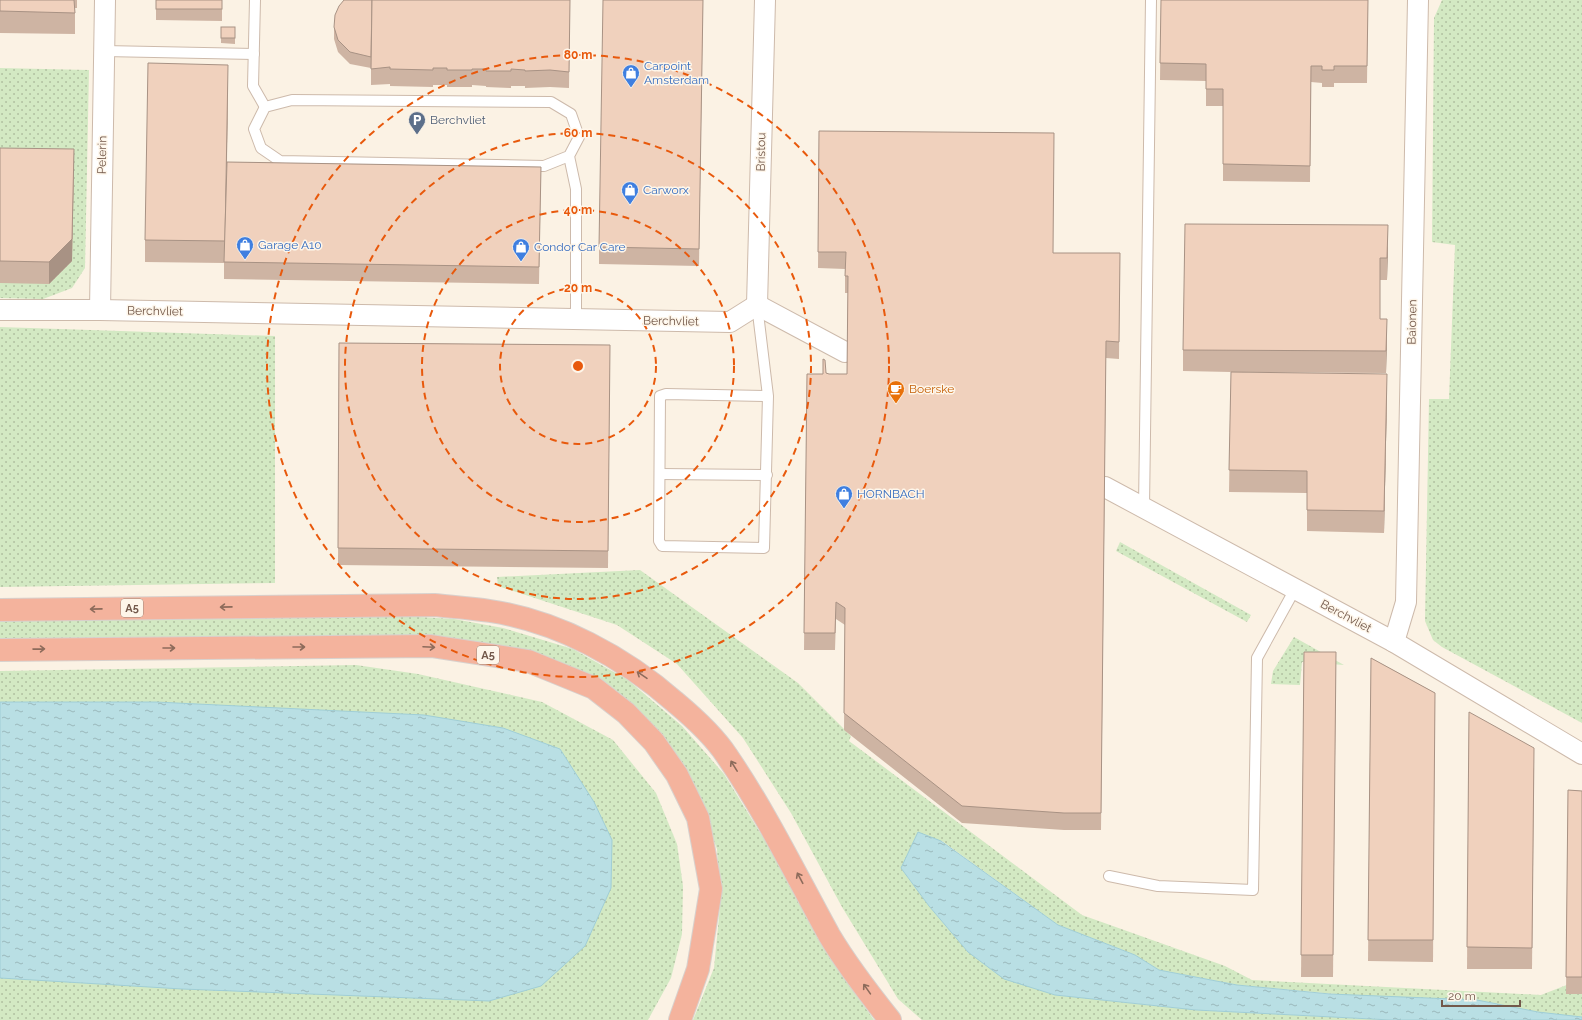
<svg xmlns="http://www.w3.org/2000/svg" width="1582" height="1020" viewBox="0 0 1582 1020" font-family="Raleway,sans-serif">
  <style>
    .grass { fill: url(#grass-dots) }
    .water { fill: url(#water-ripples); stroke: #a0ced6 }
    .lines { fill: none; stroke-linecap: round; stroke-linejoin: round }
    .lane-casing { stroke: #cdbaab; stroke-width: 12 }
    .street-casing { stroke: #cdbaab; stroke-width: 22 }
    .highway-casing { stroke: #d8d1cd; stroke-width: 24 }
    .lane { stroke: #fff; stroke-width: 10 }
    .street { stroke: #fff; stroke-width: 20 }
    .highway { stroke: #f4b39d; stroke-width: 22 }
    .wall { fill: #ceb4a3 }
    .shaded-wall { fill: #a89284 }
    .building { fill: #f0d1bd; stroke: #a89284 }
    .oneway { stroke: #8d6b5b }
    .ring { fill: none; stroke: #e8590c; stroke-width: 2; stroke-dasharray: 7 5 }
    .labels { text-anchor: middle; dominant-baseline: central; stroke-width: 3; stroke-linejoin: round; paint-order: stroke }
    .shield { fill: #fef6ea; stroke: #9d887b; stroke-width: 1 }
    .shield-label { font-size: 11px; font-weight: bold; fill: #73594b }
    .shop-label { font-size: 12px; fill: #366cbe; stroke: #fef6ea; text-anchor: start }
    .service-label { font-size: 12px; fill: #4e5e75; stroke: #fef6ea; text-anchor: start }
    .street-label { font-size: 12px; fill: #73594b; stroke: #fef6ea }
    .food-label { font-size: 12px; fill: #c56008; stroke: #fef6ea; text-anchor: start }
    .centre { fill: #e8590c; stroke: #fef6ea; stroke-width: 2 }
    .ring-label { font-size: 12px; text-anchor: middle; font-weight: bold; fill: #e8590c; stroke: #fef6ea; stroke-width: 3; stroke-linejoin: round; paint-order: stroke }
  </style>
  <defs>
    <pattern id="grass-dots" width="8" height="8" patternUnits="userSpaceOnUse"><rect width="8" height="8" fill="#d3e9c3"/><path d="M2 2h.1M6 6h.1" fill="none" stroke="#b0c0a0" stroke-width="1.8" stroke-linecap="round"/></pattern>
    <pattern id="water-ripples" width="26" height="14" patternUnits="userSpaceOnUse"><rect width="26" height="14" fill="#b9dfe4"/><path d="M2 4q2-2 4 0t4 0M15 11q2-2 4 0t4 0" fill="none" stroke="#9bb8bb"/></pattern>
  </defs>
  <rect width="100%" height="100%" fill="#fbf2e4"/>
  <g class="grass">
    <path d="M1442,0H1582V723L1442,647L1433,640L1425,621L1429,399H1449L1455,245L1432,242L1434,18Z"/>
    <path d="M0,68L89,70L85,268L72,288L43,299L0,298Z"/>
    <path d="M0,327L275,336V583L0,587Z"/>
    <path d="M1120,542L1251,615L1247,622L1116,551Z"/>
    <path d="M640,570L798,683L851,736L849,741L1082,915L1225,966L1252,980L1541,995L1582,979V1017L1237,985L1159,970L1135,955L1058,925L942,841L901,868L929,906L968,952L1055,995L1196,1010L1391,1020H922L898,999L842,907L791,813L743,738L677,664L617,625L498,586L497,577Z"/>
    <path d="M350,613L454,619L503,628L573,649L628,680L682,726L724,774L775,857L840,972L874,1020H693L714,968L720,907L717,849L691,780L571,668L488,643L371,636L0,641V617Z"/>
    <path d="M1294,637L1344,665L1302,662L1300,685L1271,684L1273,671Z"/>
    <path d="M356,665L418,674L542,702L613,740L656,793L677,844L683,886L682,934L671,978L648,1020H0V671Z"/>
  </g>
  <g class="water">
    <path d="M0,702H156L424,715L503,728L560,749L594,802L612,840L611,888L585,946L541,986L489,1001L182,989L0,978Z"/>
    <path d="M918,832L941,841L1058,925L1135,955L1159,970L1237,985L1330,994L1477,1000L1538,1012L1582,1017V1020H1391L1196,1010L1055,995L1004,979L968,952L929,906L901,868Z"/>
  </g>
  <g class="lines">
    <g class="lane-casing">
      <g id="lane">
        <path d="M255,0L253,86L265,107"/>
        <path d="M104,51L254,54"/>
        <path d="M569,156L544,166L280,161L261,148L254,129L265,107L292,100L551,102L571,114L579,137L569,156L576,189V320"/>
        <path d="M757,305L768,396L764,548L662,546L659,541L660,396L666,394L768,396"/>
        <path d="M660,474L767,475"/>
        <path d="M1144,507L1151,0"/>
        <path d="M1109,876L1158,886L1253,890L1257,658L1295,589"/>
      </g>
    </g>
    <g class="street-casing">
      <g id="street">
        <path d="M757,305L765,0"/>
        <path d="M0,310H100L730,322L757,305L845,352"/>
        <path d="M100,310L105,0"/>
        <path d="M1105,487L1394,642L1582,754"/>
        <path d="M1394,642L1406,602L1418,0"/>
      </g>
    </g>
    <g class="highway-casing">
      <g id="highway">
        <path d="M0,610L434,605C453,607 471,608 490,611C557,621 624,657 675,702C693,717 714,736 727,756C766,813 796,875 829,935C845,962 870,995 890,1020"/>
        <path d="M0,650L431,646L528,661L594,688L626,713L654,742L677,775L698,818L711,889L698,969L680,1020"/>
      </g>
    </g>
    <use href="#lane" class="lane"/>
    <use href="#street" class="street"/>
    <use href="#highway" class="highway"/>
  </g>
  <g class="wall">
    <path d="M0,0H77V8H75V34L0,33Z"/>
    <path d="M156,0H222V21L156,20Z"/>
    <path d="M570,0L569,88L550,87L525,88V86H511V88L486,87V86L472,85V87H447V85H433V87L390,86V84L371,85V68L350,64L338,52L334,39V27Z"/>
    <path d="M703,0L699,266L599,264V247Z"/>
    <path d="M1161,0H1368L1367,83H1334V87H1322V83L1311,82L1310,182L1223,181V106H1206V81L1160,80Z"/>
    <path d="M221,27H235V44L221,43Z"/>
    <path d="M228,86L227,162L541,167L539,284L224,279V263L145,262V240Z"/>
    <path d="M819,131L1053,253H1120L1119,359L1106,358L1101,830H1064L962,823L844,730L845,625L836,619L835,650H804L807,374H823L826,373L829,374H847L848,293H845V269L818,268Z"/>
    <path d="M0,148L74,171L72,261L49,284L0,283Z"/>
    <path d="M1388,247L1387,280H1380V319L1387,340L1386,373L1243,372L1387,396L1384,533L1307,531V493L1229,492L1231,372L1183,371V350Z"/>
    <path d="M339,343L610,345L608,568L338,565Z"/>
    <path d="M1304,652H1336L1333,977H1301Z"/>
    <path d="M1371,658L1435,693L1433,962L1368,961Z"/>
    <path d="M1469,712L1534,769L1532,969H1467Z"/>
    <path d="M1568,790L1582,791V994H1566Z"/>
  </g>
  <g class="shaded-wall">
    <path d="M228,65V86L225,263V241Z"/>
    <path d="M74,149L72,261L49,284V262Z"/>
    <path d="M1388,225V247L1387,280V258Z"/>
    <path d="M1387,319V340L1386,373V351Z"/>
    <path d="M1387,374V396L1384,533V511Z"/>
  </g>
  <g class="building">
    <path d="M0,0H74L75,13L0,11Z"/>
    <rect x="156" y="0" width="66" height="9"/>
    <path d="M344,0H372L371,57L350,52L338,40L334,27L335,15L339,6Z"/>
    <path d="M372,0H570L569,72L550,70L525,71V70L511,69V71H486V69H472V70H447V68H433V70L390,69V67L371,69Z"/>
    <path d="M603,0H703L699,249L599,247Z"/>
    <path d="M1161,0H1368L1367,66H1334V70H1322V66H1311L1310,166L1223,164V89H1206V64L1160,63Z"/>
    <rect x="221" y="27" width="14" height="11"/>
    <path d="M148,63L228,65L225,241L145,240Z"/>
    <path d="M819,131L1054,133L1053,253H1120L1119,342L1106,341L1101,813H1064L962,806L844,713L845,608L836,602L835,633H804L807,374H823V359L825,360L826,373L829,374H847L848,276H845L846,252H818Z"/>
    <path d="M0,148L74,149L72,239L49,262L0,261Z"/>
    <path d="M227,162L541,167L539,267L224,262Z"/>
    <path d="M1185,224L1388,225L1387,258H1380V319H1387L1386,351L1183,350Z"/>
    <path d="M339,343L610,345L608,551L338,548Z"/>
    <path d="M1231,372L1387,374L1384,511L1307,510V471L1229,470Z"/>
    <path d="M1304,652H1336L1333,955H1301Z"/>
    <path d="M1371,658L1435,693L1433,940H1368Z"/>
    <path d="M1469,712L1534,748L1532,948L1467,947Z"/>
    <path d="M1568,790L1582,791V977H1566Z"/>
  </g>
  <defs><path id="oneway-shaft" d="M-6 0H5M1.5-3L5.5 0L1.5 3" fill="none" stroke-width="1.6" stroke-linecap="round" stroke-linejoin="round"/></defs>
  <g class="oneway">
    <use href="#oneway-shaft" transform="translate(226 607) rotate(179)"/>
    <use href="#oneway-shaft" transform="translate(96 609) rotate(179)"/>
    <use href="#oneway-shaft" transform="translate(299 647)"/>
    <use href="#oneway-shaft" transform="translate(429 647) rotate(3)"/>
    <use href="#oneway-shaft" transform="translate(169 648)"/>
    <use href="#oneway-shaft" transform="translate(39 649) rotate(-1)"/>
    <use href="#oneway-shaft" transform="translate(642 675) rotate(-146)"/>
    <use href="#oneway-shaft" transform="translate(734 766) rotate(-122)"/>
    <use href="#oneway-shaft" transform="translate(800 878) rotate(-118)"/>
    <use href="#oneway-shaft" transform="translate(867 989) rotate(-125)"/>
  </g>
  <g class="ring">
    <circle cx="578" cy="366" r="78"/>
    <circle cx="578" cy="366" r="156"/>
    <circle cx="578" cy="366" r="233"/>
    <circle cx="578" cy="366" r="311"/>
  </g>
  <defs>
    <g id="shop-pin" transform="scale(0.9)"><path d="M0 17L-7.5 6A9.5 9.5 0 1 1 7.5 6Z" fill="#3f7fe0" stroke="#fef6ea"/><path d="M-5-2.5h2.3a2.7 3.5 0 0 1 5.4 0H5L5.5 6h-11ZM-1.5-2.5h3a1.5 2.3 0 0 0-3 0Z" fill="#fff"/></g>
    <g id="parking-pin" transform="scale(0.9)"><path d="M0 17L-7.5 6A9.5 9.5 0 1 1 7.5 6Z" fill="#5c6f8a" stroke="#fef6ea"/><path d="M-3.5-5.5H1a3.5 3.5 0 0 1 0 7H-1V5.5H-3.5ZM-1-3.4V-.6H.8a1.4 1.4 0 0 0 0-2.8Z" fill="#fff"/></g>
    <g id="cafe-pin" transform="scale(0.9)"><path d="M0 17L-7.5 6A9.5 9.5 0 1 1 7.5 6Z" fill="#e8710a" stroke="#fef6ea"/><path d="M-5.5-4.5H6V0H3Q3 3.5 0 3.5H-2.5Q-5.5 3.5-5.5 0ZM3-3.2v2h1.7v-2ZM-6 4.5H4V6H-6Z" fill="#fff"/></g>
  </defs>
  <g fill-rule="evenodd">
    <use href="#shop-pin" x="631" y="73"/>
    <use href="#parking-pin" x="417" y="120"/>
    <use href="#shop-pin" x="630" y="190"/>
    <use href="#shop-pin" x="245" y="245"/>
    <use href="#shop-pin" x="521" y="247"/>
    <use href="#cafe-pin" x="896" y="389"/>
    <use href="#shop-pin" x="844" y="494"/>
  </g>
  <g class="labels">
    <g class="shield">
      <rect x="121" y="599" width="22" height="18" rx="3"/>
      <rect x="477" y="646" width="22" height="18" rx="3"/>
    </g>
    <g class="shield-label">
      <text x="132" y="608">A5</text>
      <text x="488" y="655">A5</text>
    </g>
    <g class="shop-label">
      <text x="644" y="66">Carpoint<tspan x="644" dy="14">Amsterdam</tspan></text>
      <text x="643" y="190">Carworx</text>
      <text x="258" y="245">Garage A10</text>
      <text x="534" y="247">Condor Car Care</text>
      <text x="857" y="494">HORNBACH</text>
    </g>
    <g class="service-label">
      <text x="430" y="120">Berchvliet</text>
    </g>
    <g class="street-label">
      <text transform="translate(761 152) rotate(-89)">Bristou</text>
      <text transform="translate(102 155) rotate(-89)">Pelerin</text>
      <text transform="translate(155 311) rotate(1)">Berchvliet</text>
      <text transform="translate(671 321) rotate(1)">Berchvliet</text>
      <text transform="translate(1412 322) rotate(-89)">Baionen</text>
      <text transform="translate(1346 616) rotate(28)">Berchvliet</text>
    </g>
    <g class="food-label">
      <text x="909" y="389">Boerske</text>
    </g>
  </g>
  <circle cx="578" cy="366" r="6" class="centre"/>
  <g class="ring-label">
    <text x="578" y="59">80 m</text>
    <text x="578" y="137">60 m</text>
    <text x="578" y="214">40 m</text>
    <text x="578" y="292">20 m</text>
  </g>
  <path d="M1442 1000v6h78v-6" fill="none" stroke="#73594b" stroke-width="2"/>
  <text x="1448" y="1000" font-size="12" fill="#73594b" stroke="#fef6ea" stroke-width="3" paint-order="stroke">20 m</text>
</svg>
